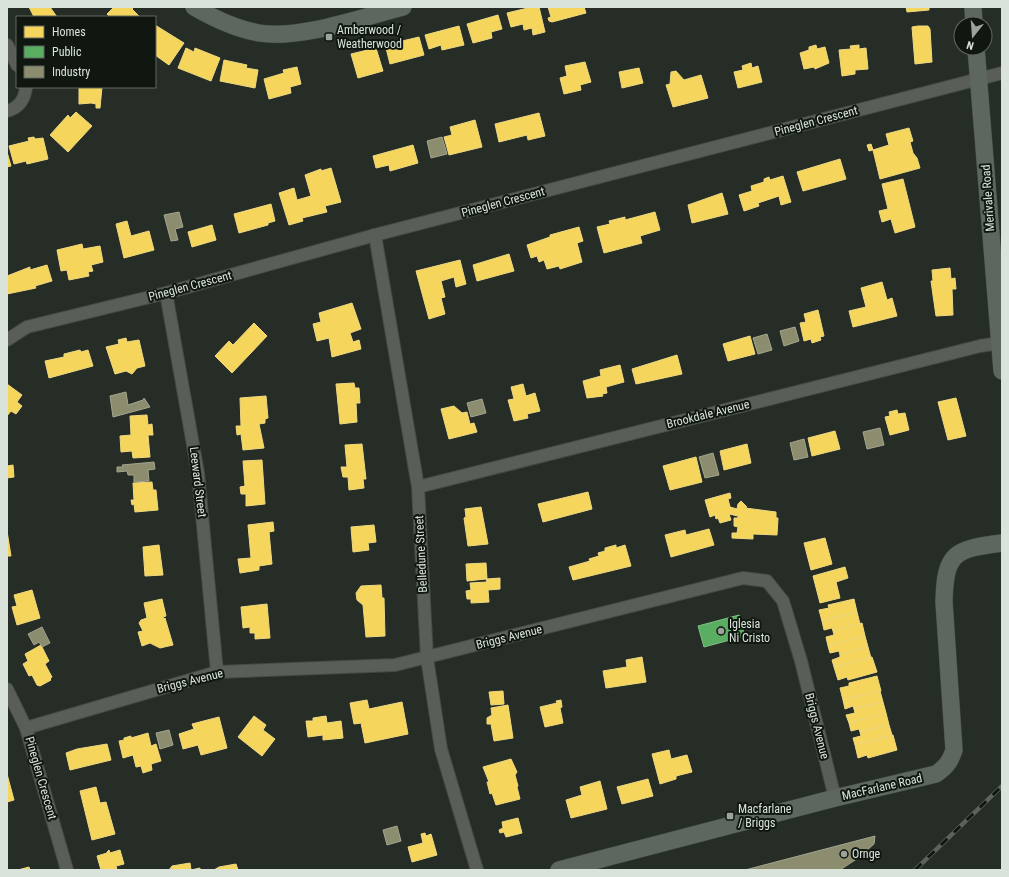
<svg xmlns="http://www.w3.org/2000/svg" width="1009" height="877" viewBox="0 0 1009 877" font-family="'Roboto Condensed',sans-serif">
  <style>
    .homes { fill: #f6d55c; stroke: #eed982 }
    .public { fill: #5aae61; stroke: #80be85 }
    .industry { fill: #8c8c6e; stroke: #a3a68e }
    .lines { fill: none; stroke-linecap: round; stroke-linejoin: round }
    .street-casing { stroke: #444a44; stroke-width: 14 }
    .secondary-casing { stroke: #444a44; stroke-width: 18 }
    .street { stroke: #595e58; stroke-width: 12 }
    .secondary { stroke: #5e675e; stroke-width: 17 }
    .rail-casing { stroke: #5d625d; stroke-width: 4.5 }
    .rail { stroke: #101710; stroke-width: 3; stroke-dasharray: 9; stroke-linecap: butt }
    .poi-dot { fill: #9ba39b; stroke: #101710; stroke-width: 1.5 }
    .labels { text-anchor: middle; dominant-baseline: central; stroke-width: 4; stroke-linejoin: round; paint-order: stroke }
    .poi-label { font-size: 12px; fill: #dae3da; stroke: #101710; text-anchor: start }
    .street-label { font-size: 12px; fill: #dae3da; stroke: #101710 }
  </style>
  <rect width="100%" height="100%" fill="#262d26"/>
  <g class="homes">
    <path d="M29,7H50L57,17H34Z"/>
    <path d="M114,7H134L132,9L140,17H110L107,14Z"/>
    <path d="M532,7H539L545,32L533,35L532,28L524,30L523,24L511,27L507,13Z"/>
    <path d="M548,7H584L586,13L552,22L549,21L548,18L551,17Z"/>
    <path d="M906,7H929V10L907,12Z"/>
    <path d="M498,15L502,29L491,32L492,38L473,43L467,24Z"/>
    <path d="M155,25L184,43L169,65L155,55Z"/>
    <path d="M459,26L464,45L442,50L441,45L429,49L425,35Z"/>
    <path d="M918,26H928L930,29L932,62L915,64L912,27Z"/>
    <path d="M419,37L424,55L390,64L386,48L398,45V42Z"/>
    <path d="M816,45L817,49L825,47L829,63L815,69L814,67L804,69L800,53L809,50V47Z"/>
    <path d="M859,45V49L866,48L868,69L855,70V74L842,76L839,50L851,49L850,46Z"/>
    <path d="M186,48L194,52L195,48L220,58L211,81L178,68Z"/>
    <path d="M376,48L383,71L358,78L351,54Z"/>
    <path d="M224,60L247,65L246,68L258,70L255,88L220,81Z"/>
    <path d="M585,62L591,82L580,85L581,90L564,94L560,78L567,76L565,66Z"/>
    <path d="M751,63L752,68L758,66L762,82L738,88L734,72L743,70L742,66Z"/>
    <path d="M297,67L301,84L290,87L291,93L269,99L264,79L284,73L283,70Z"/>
    <path d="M639,68L643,83L622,88L619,72Z"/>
    <path d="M676,71L684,80L701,75L708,98L673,107L666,85L670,84L671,72Z"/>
    <path d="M79,87H102L100,108H96V104L91,103L79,104Z"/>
    <path d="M76,112L92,126L68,152L50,135L68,115L70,118Z"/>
    <path d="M539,113L545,136L528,140L527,135L499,142L495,124Z"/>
    <path d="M475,120L482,147L449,155L444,137L452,135L450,127Z"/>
    <path d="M909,128L913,141L910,142L913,153L917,158L920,168L880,179L873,150L869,151L867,145L871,144L873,150L889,145L886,134Z"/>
    <path d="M34,137L35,139L43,138L48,159L27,164L26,161L14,164L9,146L29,141L28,138Z"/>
    <path d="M413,145L418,163L390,171L389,165L376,168L373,156Z"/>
    <path d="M7,152L11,166L7,167Z"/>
    <path d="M840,159L846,179L803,191L797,172Z"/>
    <path d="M331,168L341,202L325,206L327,212L302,218L303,221L289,225L279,193L294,188L297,200L311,196L305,175L321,169V171Z"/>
    <path d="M783,176L791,202L781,205L779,196L758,203L759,206L744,211L739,195L752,191L751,186L764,182V179L769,177L770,180Z"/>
    <path d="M903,179L915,227L895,233L891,219L882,222L879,211L888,209L882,184Z"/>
    <path d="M722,193L728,214L692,223L688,205Z"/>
    <path d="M271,204L275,221L268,223V225L239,233L234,214Z"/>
    <path d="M655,212L660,230L640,236L642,243L604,253L597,227L610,224L609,221L625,217V220Z"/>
    <path d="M127,221L131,236L149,231L154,250L124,258L116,224Z"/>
    <path d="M212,225L216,240L192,247L188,232Z"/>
    <path d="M579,227L583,241L577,243L582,262L560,269L559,266L547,269L544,260L539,262L537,256L531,258L527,245L550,237V235Z"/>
    <path d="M82,244L83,249L100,246L103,262L91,265L93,271L88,272L89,276L69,280L67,270L61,271L57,250Z"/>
    <path d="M509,254L514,271L477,281L473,265Z"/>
    <path d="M460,260L466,284L456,287L454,277L441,281L445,297L441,298L445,314L429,319L416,271Z"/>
    <path d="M47,265L52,281L35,286L36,288L7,294V276L30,267V270Z"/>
    <path d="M950,268L951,279L955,278L956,289H952L953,315L936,316L931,281H933L932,270Z"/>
    <path d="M882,282L887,300L892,298L897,316L853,327L849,311L866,307L861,288Z"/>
    <path d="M352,303L361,329L350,333L353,342L359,340L361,349L332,357L329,338L317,341L313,324L321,322L319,313Z"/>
    <path d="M818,310L824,336L820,337L821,340L812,343L811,339L804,341L800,323L806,322L804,314Z"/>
    <path d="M254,323L267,336L232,373L215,356L229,341L233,345Z"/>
    <path d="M750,336L755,354L728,361L723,344Z"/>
    <path d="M126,338L127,342L139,340L145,366L137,368L132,374L126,371L115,374L106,347L119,344L118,340Z"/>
    <path d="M80,350L81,352L88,350L93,366L49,378L45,361L64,357V354Z"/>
    <path d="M677,355L682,374L636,384L632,369Z"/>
    <path d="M620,365L624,382L606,387L607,393L602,394L603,396L587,398L583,381L601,376L600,370Z"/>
    <path d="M354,383L355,388H359L360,403H356L357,422L340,424L336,384Z"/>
    <path d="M7,384L22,395L17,402L22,406L16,414L11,411L7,416Z"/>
    <path d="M523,384L526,396L535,393L540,411L527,414L528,418L514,421L508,400L514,399L511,387Z"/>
    <path d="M266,396L268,418L265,419V423L259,424L264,448L243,450L241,434L237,435L236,426H241L240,398Z"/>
    <path d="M956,398L966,436L948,440L938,402Z"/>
    <path d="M454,406L462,413L467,412L470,424L474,423L477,432L449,439L441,409Z"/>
    <path d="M897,410L898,414L905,413L909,430L890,435L885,417L890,416L889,412Z"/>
    <path d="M147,415L148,425L152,424L153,435H148L150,457L133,458L132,451L121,452L120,436L131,435L130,416Z"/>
    <path d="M835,431L840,449L812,456L808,438Z"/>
    <path d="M362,444L366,479H363L364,488L349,490L348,477H343L341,467H347L345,445Z"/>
    <path d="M747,444L751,463L724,470L720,451Z"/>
    <path d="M696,457L702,482L670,490L663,466Z"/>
    <path d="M262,460L265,504L246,506V494H241L240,487L245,486L243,461Z"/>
    <path d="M13,465L14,477L7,478V466Z"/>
    <path d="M152,482L153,490H156L158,510L135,512L134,504L132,505L131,500H134L133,483Z"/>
    <path d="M588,492L592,509L543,522L538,504Z"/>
    <path d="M730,493L731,498L728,499L730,507L737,509L738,504L741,501L747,507L745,508L776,512V518H778L777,535L753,534V539L732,538V533H737L738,527L734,526V518H738V516L729,514L731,520L720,523L718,518L716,519L715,515L710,517L705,500Z"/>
    <path d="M481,507L488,544L468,546L464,518L466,517L465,509Z"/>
    <path d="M273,522L274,531L269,532L272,564L259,566V570L240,573L238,559L251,558L248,525Z"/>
    <path d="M374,525L376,542L368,543L369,550L353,552L351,527Z"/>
    <path d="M709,529L714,545L671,557L665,535L685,530L686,535Z"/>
    <path d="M7,531L11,556H7Z"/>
    <path d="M825,538L832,564L811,570L804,543Z"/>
    <path d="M159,545L163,575L145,576L143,547Z"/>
    <path d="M616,545V548L625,545L631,566L573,580L569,567L590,561L589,559L599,556L598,553L605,551V548Z"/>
    <path d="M486,563L487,579L500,578V589L488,590L489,602L471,603V599H467L466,591L471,590L470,583L487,582L486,579L467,581L466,564Z"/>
    <path d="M845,567L848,578L836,582L840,598L820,603L813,576Z"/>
    <path d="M381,585L382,598H384L385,636L366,637L363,605L357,600L356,593L361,586Z"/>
    <path d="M32,590L40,618L17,625L12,607L17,606L14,595Z"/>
    <path d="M162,599L166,616L163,617L164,619L165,618L173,645L160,648L150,643L142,646L138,632L143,631L139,623L141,620L147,618L144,603Z"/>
    <path d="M854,599L857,612L822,621L819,610L829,608L828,605Z"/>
    <path d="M267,604L270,638L255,639V633H250V627L243,628L241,607Z"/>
    <path d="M857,612L860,624L833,631L832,628L824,630L822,621Z"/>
    <path d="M862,623L865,636L828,646L826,637L834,635L833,631Z"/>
    <path d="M865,636L868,647L840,655L839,651L830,653L828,646Z"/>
    <path d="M41,645L49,661L45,664L52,677L50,679L51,680L40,686L37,685L32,675L29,676L23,664L28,661L25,654Z"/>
    <path d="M868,647L871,658L834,667L832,660L840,657V655Z"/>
    <path d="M642,657L646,682L606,688L603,671L627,667L626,660Z"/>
    <path d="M872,657L877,672L848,680L847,677L838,680L834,667Z"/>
    <path d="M877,676L881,691L843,700L840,688L849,686V683Z"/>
    <path d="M503,691L504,704L491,705L489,692Z"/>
    <path d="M880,691L883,702L854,709L853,706L845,709L843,700Z"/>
    <path d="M367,700L369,709L402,702L408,734L365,743L361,723L354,724L350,703Z"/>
    <path d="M561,700L562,707L560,708L563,723L545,727L540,707L557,703L556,701Z"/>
    <path d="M883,702L886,713L849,723L846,715L855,713L854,709Z"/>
    <path d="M508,705L513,738L494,741L491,724H487V718L492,715L491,708Z"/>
    <path d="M886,713L889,725L860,732L859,729L851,731L849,723Z"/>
    <path d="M254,716L266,725L263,730L275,739L262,756L238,737Z"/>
    <path d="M326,716L327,723L341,721L343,738L323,740V735L308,737L306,721H313V718Z"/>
    <path d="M219,717L227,748L201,755L198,745L183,749L179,734L194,729L192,724Z"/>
    <path d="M889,725L892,735L855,745L853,738L861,736L860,732Z"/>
    <path d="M148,733L151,746L156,744L161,761L151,764L152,770L143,773L141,766L136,767L133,755L123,758L119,741L124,740V738L131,736V738Z"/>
    <path d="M893,735L897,750L868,758L867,755L858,758L855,745Z"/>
    <path d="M107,744L111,760L70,770L66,753L77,749Z"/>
    <path d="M669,750L671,759L687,755L692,772L676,776V779L660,784L652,754Z"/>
    <path d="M511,759L517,772L515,775L518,786L517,787L520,799L496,805L492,793L490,794L487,782H489L483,767Z"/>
    <path d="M7,774L14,800L7,802Z"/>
    <path d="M648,779L653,796L622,804L617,787Z"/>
    <path d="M600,781L607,809L571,818L566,800L582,795L580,787Z"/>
    <path d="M96,787L100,803L106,802L115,834L92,840L80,791Z"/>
    <path d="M518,818L522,833L506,837L504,832L500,833L499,830L503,828L502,822Z"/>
    <path d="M425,833L426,836L431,834L437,855L412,862L408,847L423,843L421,834Z"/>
    <path d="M109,850L110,853L120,850L124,864L116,866L117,870H101L97,856L107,853V852Z"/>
    <path d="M190,863L191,870L200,868V870H169L172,866Z"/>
    <path d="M236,864L238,870H214L219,867Z"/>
    <path d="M29,867L30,870H18Z"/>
  </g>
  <path class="public" d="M739,615L745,636L704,647L698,626Z"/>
  <g class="industry">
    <path d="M442,137L447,154L431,158L427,141Z"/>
    <path d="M179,212L183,227L175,229L178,240L171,241L164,215Z"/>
    <path d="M795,327L799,341L784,346L780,331Z"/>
    <path d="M767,334L772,350L758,354L753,338Z"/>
    <path d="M126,392L128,405L143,400L144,398L150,407L113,417L110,396Z"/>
    <path d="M482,399L486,413L471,417L467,403Z"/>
    <path d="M880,428L884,445L867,449L863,432Z"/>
    <path d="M804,439L808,457L794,460L790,443Z"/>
    <path d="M713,453L719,475L705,478L699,457Z"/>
    <path d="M154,462L155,469L148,470L149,481L134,482V475H128L127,471L117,472V467H123L122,465Z"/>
    <path d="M42,627L50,643L42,647L39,642L34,645L28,634Z"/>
    <path d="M169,730L173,745L160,749L156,733Z"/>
    <path d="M397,826L401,841L387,845L383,830Z"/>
    <path d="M875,836L874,844L858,858L840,870H745Z"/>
  </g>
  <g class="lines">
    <g class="street-casing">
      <g id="street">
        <path d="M7,45L17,65"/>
        <path d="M7,111C19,108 25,99 26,87"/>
        <path d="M375,235L418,487L427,658L441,749L477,870"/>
        <path d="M166,293L198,473L217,672"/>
        <path d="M7,340L27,327L166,293L375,235L1002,73"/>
        <path d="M418,487L980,346L999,343"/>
        <path d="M7,689L26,728L67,870"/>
        <path d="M26,728L217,672L395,665L743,578L767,581L783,601L801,661L835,798"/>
      </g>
    </g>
    <g class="secondary-casing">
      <g id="secondary">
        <path d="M194,7C213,18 236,29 259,33C300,40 363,17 403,7"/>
        <path d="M973,7L974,24"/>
        <path d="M976,48L1002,371"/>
        <path d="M559,870L835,798L936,774C946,767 950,762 954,750L944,602C945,552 955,549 1002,543"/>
      </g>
    </g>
    <use href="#street" class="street"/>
    <use href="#secondary" class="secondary"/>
    <g class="rail-casing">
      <path id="rail" d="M915,870L1002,786"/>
    </g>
    <use href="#rail" class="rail"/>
  </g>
  <g class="poi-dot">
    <rect x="325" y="33" width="8" height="8" rx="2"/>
    <circle cx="721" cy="631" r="4"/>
    <rect x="726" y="812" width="8" height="8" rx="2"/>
    <circle cx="844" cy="854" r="4"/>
  </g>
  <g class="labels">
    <g class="poi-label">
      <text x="337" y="30">Amberwood /<tspan x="337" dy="14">Weatherwood</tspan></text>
      <text x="729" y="624">Iglesia<tspan x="729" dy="14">Ni Cristo</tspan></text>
      <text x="738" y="809">Macfarlane<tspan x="738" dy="14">/ Briggs</tspan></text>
      <text x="852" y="854">Ornge</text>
    </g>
    <g class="street-label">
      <text transform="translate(816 121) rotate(-15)">Pineglen Crescent</text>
      <text transform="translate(988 198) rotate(-94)">Merivale Road</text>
      <text transform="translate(503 202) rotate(-15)">Pineglen Crescent</text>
      <text transform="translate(190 286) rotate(-15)">Pineglen Crescent</text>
      <text transform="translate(708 414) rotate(-14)">Brookdale Avenue</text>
      <text transform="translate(198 482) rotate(83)">Leeward Street</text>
      <text transform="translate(421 554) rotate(-93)">Belledune Street</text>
      <text transform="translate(509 637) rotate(-14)">Briggs Avenue</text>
      <text transform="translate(190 681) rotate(-14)">Briggs Avenue</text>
      <text transform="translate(817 726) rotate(76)">Briggs Avenue</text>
      <text transform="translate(41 778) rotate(74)">Pineglen Crescent</text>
      <text transform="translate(882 787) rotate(-13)">MacFarlane Road</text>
    </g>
  </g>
  <rect width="1009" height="877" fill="none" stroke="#dae3da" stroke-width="16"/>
  <rect x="16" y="16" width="140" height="72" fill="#101710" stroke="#616961"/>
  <rect x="24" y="26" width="20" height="12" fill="#f6d55c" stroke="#616961"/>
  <text x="52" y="36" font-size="12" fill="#dae3da">Homes</text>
  <rect x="24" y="46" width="20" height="12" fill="#5aae61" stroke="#616961"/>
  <text x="52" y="56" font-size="12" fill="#dae3da">Public</text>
  <rect x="24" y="66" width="20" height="12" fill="#8c8c6e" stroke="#616961"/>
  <text x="52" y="76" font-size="12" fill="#dae3da">Industry</text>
  <g transform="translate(973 36) rotate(197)"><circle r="19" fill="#101710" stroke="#616961"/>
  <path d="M0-3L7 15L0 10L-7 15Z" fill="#9ba39b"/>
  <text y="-6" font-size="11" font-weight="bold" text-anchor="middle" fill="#dae3da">N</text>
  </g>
</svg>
